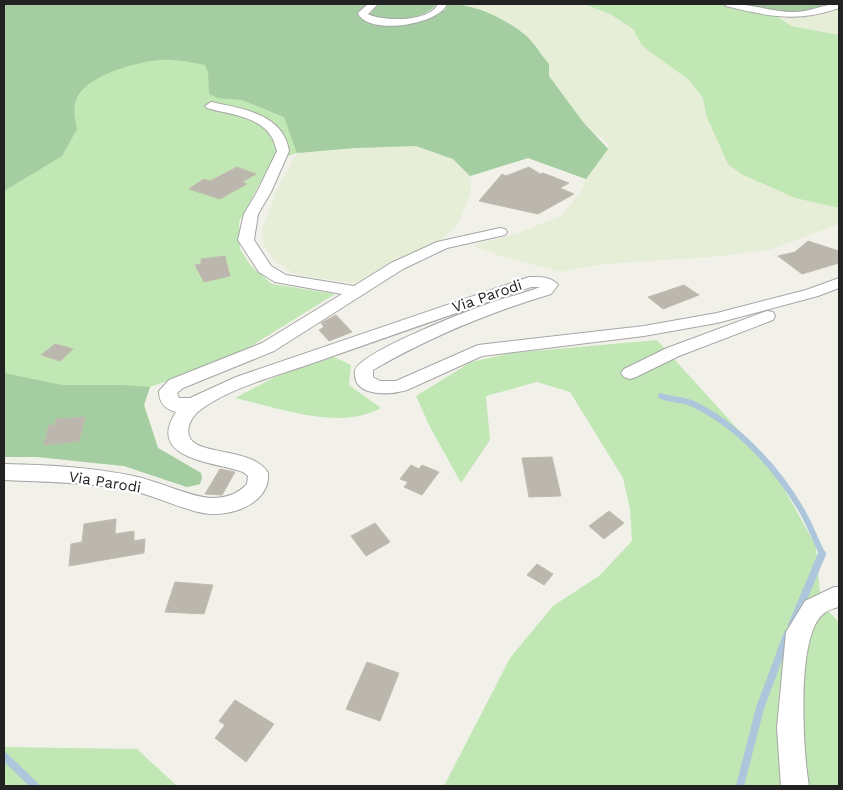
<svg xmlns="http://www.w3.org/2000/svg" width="843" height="790" viewBox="0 0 843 790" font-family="'Work Sans',sans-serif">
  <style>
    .farmland { fill: #e7eed7 }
    .grass { fill: #c1e7b4 }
    .forest { fill: #a4cea1 }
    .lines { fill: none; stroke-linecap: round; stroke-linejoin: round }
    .stream-far1 { stroke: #adc6db; stroke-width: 6 }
    .stream { stroke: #adc6db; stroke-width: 8 }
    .building { fill: #bbb7af; stroke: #c2bbad }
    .minor-casing { stroke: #a6a6a6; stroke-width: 2 }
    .minor { fill: #fff; fill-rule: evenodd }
    .labels { text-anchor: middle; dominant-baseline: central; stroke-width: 4.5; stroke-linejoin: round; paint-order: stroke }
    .street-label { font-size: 15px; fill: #222; stroke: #fff }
  </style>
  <rect width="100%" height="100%" fill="#f1f1ea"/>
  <g class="farmland">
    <path d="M462,4H584L610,14L633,29L642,46L689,80L703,98L706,115L760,183L795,198L839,208V224L769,250L712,257L604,264L560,272L501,256L473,246L518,233L561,216L580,193L586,179L608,149V144L583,122L549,76Z"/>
    <path d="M839,8V35L791,26L780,17L814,16Z"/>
    <path d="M416,146L453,159L470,176L471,192L458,224L440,241L354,283L296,275L274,260L264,246L262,230L277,189L297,153L354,148Z"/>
  </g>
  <g class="grass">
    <path d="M4,4H367L359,11L358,16L372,23L428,18L445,10L448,4C475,4 503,18 524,34C534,42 541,55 549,64V76L583,122L608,149L586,179L528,158L470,176L453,159L416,146L354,148L297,153L271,162L239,222L240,249L251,266L272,284L335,294L243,351L202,369L150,387L144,405L158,448L201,473L202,478L200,484L187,487L124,466L38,457H4Z"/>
    <path d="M584,4H721L778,17L791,26L839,35V208L795,198L741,174L728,164L706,115L703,98L689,80L642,46L633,29L610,14Z"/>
    <path d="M657,340L772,467L816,546L821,604L839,622V786H444L510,658L553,606L599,576L632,541L630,509L623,478L570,392L537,382L486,396L490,440L461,483L430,427L416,396L471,362L511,353Z"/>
    <path d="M334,357L351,365L349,385L381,408C340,431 278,408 235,398L279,375Z"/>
    <path d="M4,747L137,749L177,786H4Z"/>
  </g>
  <g class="forest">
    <path d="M4,4H367L359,11L358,16L372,23L428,18L445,10L448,4C475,4 503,18 524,34C534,42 541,55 549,64V76L583,122L608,149L586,179L528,158L470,176L453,159L416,146L354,148L297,153L284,117L242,100L218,98L209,94L208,72L205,65C191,62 173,59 159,60C136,62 86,76 77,98C72,108 75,119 77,129L62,156L4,191Z"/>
    <path d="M379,4H436C431,16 397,22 384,20C379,19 374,16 369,15Z"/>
    <path d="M736,4H826L829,5C798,15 767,12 736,4Z"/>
    <path d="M4,373L62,385H123L150,387L144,405L158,448L201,473L202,478L200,484L187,487L124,466L38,457H4Z"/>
  </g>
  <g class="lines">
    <path class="stream-far1" d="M661,396C671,400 681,399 691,403C737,424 777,468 802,511C810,525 815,539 822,553L821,555"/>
    <g class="stream">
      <path d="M792,625L822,554"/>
      <path d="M4,756L35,786"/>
      <path d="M740,786L760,708L788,633"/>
    </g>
  </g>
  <g class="building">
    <path d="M237,167L256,174L242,182L247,184L220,199L189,189L204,179L210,181Z"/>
    <path d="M529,167L540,174L543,173L569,183L560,188L574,194L538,214L479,201L502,174L506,176Z"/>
    <path d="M808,241L839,251V263L802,274L778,256L795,252Z"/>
    <path d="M225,256L230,276L204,282L195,265L201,264V259Z"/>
    <path d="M684,285L699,295L663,309L648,297Z"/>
    <path d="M336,315L352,332L329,341L319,330L324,327L321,323Z"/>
    <path d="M55,344L73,349L60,361L41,355Z"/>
    <path d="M85,417L79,441L44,445L49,425H55L56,419Z"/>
    <path d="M552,457L561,496L529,497L522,458Z"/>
    <path d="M411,465L419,469L422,465L439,472L422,495L404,487L408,482L400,479Z"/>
    <path d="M220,469L235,472L222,495L205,494Z"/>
    <path d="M609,511L624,523L604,539L589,526Z"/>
    <path d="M116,519L115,534L134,531V541L145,539L144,553L69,566L71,544L82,542L84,524Z"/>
    <path d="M375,523L390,542L366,556L351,536Z"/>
    <path d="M537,564L553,574L544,585L527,575Z"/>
    <path d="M175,582L213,585L204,614L165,612Z"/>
    <path d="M367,662L399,673L380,721L346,709Z"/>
    <path d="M235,700L274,724L246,762L215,738L225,725L219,721Z"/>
  </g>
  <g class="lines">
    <g class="minor-casing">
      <g id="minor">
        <path d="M368,4H378L368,14C383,22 430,22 438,4H447C439,25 367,36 358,13Z"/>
        <path d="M724,4C747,2 770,12 794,12C810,12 824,4 839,4V8C797,23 767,16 726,6Z"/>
        <path d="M211,102C235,107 271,112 284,136C287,141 288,146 289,151L271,192L258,214L254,240L271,266L286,275L354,286L391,263L437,242L500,228L505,229L507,232L505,235L447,248L403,269L274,351L183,388L177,393L179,398H190L236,377L529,277C539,277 551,276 558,285L551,294C488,313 430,337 373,370V377L380,381H396L478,345L644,326L717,313L806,290L839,278V288L818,296L717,323L644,336L482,356L407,390C391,395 352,398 355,371C357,353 472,309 493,302C508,297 525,293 540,287H531C459,312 387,337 316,362C280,375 234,386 203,408C194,414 186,424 189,436C195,456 254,447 268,473C270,501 238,514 214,514C195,515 158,497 137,492C93,482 48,482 4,480V464C49,465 94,467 138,477C159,482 194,498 212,498C226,498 238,494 247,484L248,476L243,472C216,462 145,460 176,412C165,409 159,403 159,391L169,380L262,343L342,294L275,282L259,272L238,240L244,214L257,192L277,151C275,146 274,140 271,136C259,116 227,114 207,108L205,106Z"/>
        <path d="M767,311L773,312L775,316L773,320L679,356L636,377L630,379L624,377L621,373L624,369L667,348Z"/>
        <path d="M834,587H839V607C834,608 826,611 822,615C796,639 803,752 809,786H781L777,728L786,632L805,601Z"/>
      </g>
    </g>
    <use href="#minor" class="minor"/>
  </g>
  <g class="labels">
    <g class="street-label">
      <text transform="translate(487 296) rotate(-19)">Via Parodi</text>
      <text transform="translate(105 482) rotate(9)">Via Parodi</text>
    </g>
  </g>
  <rect width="843" height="790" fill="none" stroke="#222222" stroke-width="10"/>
</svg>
